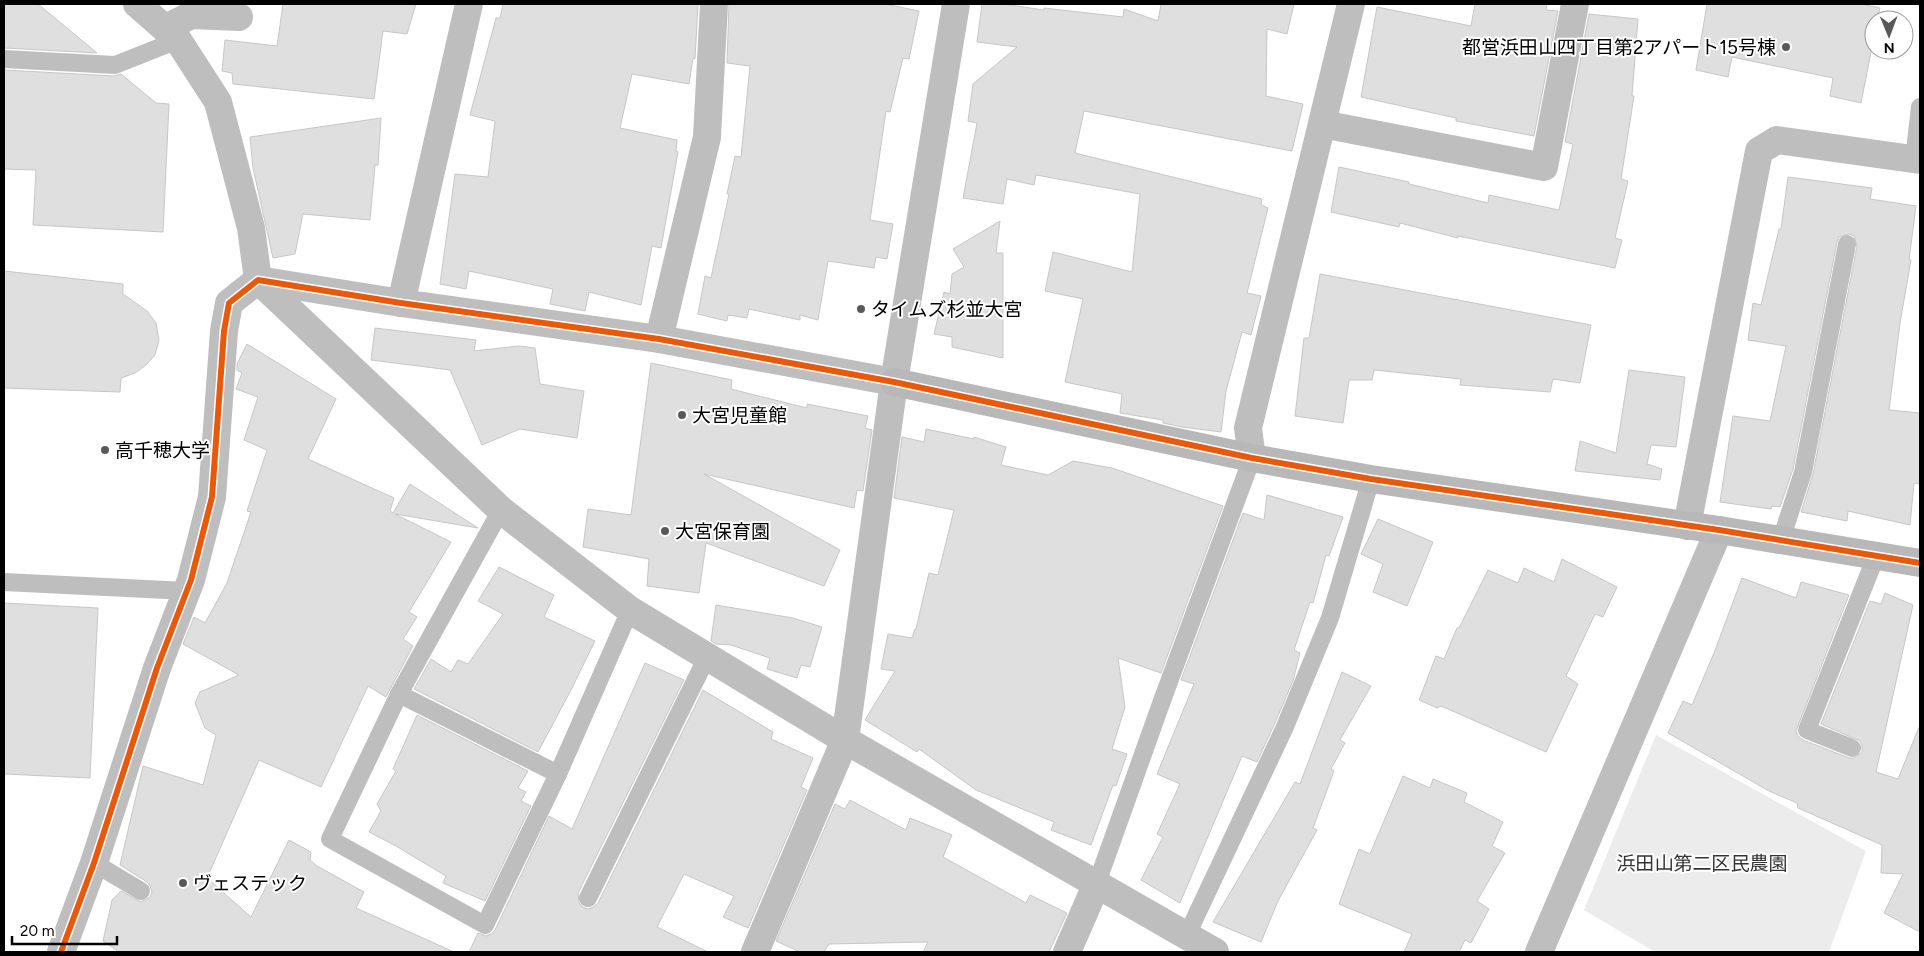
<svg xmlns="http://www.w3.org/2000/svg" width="1924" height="956" viewBox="0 0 1924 956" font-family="Figtree,'Noto Sans JP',sans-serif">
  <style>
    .green { fill: #ececec }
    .building { fill: #dfdfdf; stroke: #c7c7c7 }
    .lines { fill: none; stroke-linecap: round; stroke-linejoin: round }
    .lane { stroke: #bebebe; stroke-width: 18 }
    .street { stroke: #bebebe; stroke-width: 28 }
    .secondary { stroke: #b8b8b8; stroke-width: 28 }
    .cycleway-casing { stroke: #fff; stroke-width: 9 }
    .cycleway { stroke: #e8590c; stroke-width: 6 }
    .poi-dot { fill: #595959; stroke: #fff; stroke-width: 2 }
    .labels { text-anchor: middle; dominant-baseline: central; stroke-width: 4; stroke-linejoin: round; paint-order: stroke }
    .poi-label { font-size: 19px; fill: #000; stroke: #fff; text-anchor: start }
    .park-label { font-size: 19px; fill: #333; stroke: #fff }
  </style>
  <rect width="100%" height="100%" fill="#fff"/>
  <path class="green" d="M1656,735L1866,851L1829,952H1655L1584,910Z"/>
  <g class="building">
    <path d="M4,4H38L97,53L4,48Z"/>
    <path d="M283,4H416L407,34L383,31L374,99L233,84L232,73L222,71L225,40L277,46Z"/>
    <path d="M503,4H698L695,59L693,58L689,84L632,74L620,128L677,140L676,151L678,152L661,248L652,246L641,305L589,292L585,311L550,304L553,289L469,271L466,289L440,284L455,174L488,177L495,121L470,115L496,18H500Z"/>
    <path d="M729,4H885L919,11L909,59L903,58L890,112L886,111L870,220L893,224L887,259L876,257L874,268L828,261L818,320L800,315V320L749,309L747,318L728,315L727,321L698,314L705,276L711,278L729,194H727L735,156L741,157L750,66L727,63Z"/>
    <path d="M982,4H1003L1044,10V8L1123,17L1124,9L1158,21L1161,4H1294L1287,34L1267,29L1266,96L1303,104L1292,151L1084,111L1075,153L1262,199L1261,205L1268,208L1247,293L1261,296L1251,335L1242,332L1226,391L1221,432L1182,427L1163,423V420L1120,413L1122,394L1065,382L1083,299L1045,291L1053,252L1132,272L1140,194L1036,175L1034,185L1007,179L1003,204L963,198L977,123L968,121L973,84L1017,47L977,42Z"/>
    <path d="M1475,4H1547L1546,10L1558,11L1534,136L1456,121V118L1361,97L1377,7L1471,26Z"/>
    <path d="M1707,4H1861L1880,8L1877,20H1874V37L1861,103L1830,96L1833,78L1732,57L1728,77L1696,70Z"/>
    <path d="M1589,14L1638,19L1632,96H1634L1621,179L1628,181L1615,238L1622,240L1615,268L1458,236V238L1400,223L1399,227L1331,212L1339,167L1409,182V184L1488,203L1489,195L1559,210L1573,144L1565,142Z"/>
    <path d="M4,70L114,76L121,74L156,103L169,104L163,232L33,225L36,170L4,169Z"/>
    <path d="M381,118L378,165H375L370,220L303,214L295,254L273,258L253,168L250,137Z"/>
    <path d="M1788,177L1872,188L1870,199L1916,206L1909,260H1911L1900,323L1889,410L1920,413V484L1914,483L1910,525L1848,511L1847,521L1801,512L1813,474L1857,246L1854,236L1849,234L1839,237L1837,242L1793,469L1780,507L1772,506L1771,509L1720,502L1733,416L1770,421L1786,346L1748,340L1753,303L1761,305L1779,229H1781Z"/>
    <path d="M1000,221L996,253H1003V358L952,347V337L934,334L944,292L950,294L952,274L964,267L953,249Z"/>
    <path d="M4,271L123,284V294L147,311L156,323L159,340L155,355L146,365L135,373L121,378L120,392L4,388Z"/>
    <path d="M1320,274L1591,325L1580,383L1553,379L1550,392L1460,385L1461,379L1374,370L1372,380H1349L1343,423L1295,416L1304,338H1309Z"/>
    <path d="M375,328L476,340L474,351L519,346L535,348L540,384L584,391L577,438L520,429L482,445L450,370L371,360Z"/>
    <path d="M247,344L336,399L308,459L394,498L390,511L393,513L410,484L478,528L395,514L451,542L409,612L417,617L403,639L413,646L386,697L368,686L321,787L259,760L207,878L251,917L289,840L311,852L310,860L317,866L364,892L356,908L454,952H119L103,941L112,900L121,891L141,902L150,897L152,892L150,886L147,882L120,865L143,766L203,785L216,735L205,728L195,703L200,692L239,675L183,644L194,617L205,623L227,583L251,512L247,511L267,450L244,440L258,397L236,389L242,373L237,370V364Z"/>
    <path d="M651,363L732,380L731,389L807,408V404L868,416L865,428L872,430L863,491L857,490L854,508L704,474L840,550L824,586L706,543L699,593L647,586L649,559L583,547L588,509L631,515Z"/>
    <path d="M1629,370L1685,377L1676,447L1651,445L1647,464L1662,469L1660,480L1575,471L1580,441L1616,453Z"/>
    <path d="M926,429L974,439V437L1006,447L1001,465L1048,475L1073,461L1112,468L1223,506L1161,673L1118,658L1125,707L1112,749L1127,754L1116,786L1113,785L1091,845L1051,830L1054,822L976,790L919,749L917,752L865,720L895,671L881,669L888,634L912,638L915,629H916L929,573L938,575L954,510L894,498L902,437L924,442Z"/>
    <path d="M1267,495L1343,517L1329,556L1326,555L1313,603L1310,602L1294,650L1300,653L1293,681L1274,725L1257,762L1242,756L1180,903L1141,880L1163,837L1157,834L1180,784L1157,774L1194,684L1181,680L1243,513L1264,520Z"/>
    <path d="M1378,519L1433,542L1407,606L1373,592L1383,564L1361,554Z"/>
    <path d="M1562,559L1617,587L1603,617L1595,614L1566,676L1578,684L1546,752L1441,706L1437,708L1419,700L1436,656L1444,659L1457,628H1459L1488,570L1518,583L1524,568L1554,582Z"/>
    <path d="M499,567L554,595L544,617L595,641L571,690L538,752L414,689L431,659L451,672L458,660L468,664L503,614L478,601Z"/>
    <path d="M1742,578L1796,598L1801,582L1849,595L1796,731L1798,736L1803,740L1849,758H1854L1862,752V746L1860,741L1821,724L1870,601L1881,604L1885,593L1913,605L1876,772L1898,779L1919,727L1920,728V932L1884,913L1903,874L1881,873L1882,845L1798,808L1797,803L1769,791L1668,733L1683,701L1692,705L1714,653Z"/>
    <path d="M4,603L98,608L90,778L4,774Z"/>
    <path d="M716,605L793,618L822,627L810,667L801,665L797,678L767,669L770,658L731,645L716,644L711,641Z"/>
    <path d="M645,663L684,680L578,893L579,903L583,907L588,909L593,907L598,903L703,690L773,732L771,739L813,758L801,787L807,790L748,928L723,917L734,896L684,874L657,927L708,952H469L478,933L486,936L491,934L495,930L549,816L572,829Z"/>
    <path d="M1342,672L1371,686L1340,740L1345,743L1331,769L1334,771L1313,828L1317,830L1278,901L1261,942L1213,922L1295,782L1300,784Z"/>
    <path d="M417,715L528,771L518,788L526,792L521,801L531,806L485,901L443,883L446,876L396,846L369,832L381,811L377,804L396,771L393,769Z"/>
    <path d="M1403,776L1430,788L1433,779L1467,793L1464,802L1503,822L1492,846L1505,853L1477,901L1489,909L1471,943L1465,940L1459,952H1404L1412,934L1339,904L1359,849L1370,854Z"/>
    <path d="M850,800L906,830L910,818L952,835L943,857L1026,903L1030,895L1067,913L1049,952H923L928,942L829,944L824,952H800L776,941L835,804L845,809Z"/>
  </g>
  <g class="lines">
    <g class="lane">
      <path d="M4,59L115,65L178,40"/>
      <path d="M1914,159L1920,107"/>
      <path d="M501,510L399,694L330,839L485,925L558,774L630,610"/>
      <path d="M1781,540L1803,472L1847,244"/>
      <path d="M4,582L187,591"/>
      <path d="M399,694L558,774"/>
      <path d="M1852,748L1807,730L1876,556"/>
      <path d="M94,863L141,891"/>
      <path d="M1097,883L1163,698L1252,458"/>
      <path d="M588,898L707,657"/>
      <path d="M1187,935L1284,729L1330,618L1371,479"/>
    </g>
    <g class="street">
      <path d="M137,4L178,40L218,102L251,228L258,280L501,510L630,610L845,740L1215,952"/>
      <path d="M165,28L192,15L239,17"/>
      <path d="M1322,124L1544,167L1575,4"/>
      <path d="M401,303L469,4"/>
      <path d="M659,339L707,137L714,4"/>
      <path d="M1252,458L1248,428L1351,4"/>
      <path d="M1687,526L1759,151L1777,140L1920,160"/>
      <path d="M61,952L94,863L157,668L191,580L212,497L224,331L229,303L258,280L401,303L659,339L894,382"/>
      <path d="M755,952L845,740L894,382L956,4"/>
      <path d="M1067,952L1097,883"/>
      <path d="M1539,952L1719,530"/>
    </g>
    <path class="secondary" d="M894,382L1252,458L1371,479L1719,530L1920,563"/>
    <g class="cycleway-casing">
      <path id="cycleway" d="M61,952L94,863L157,668L191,580L212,497L224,331L229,303L258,280L401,303L659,339L894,382L1252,458L1371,479L1719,530L1920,563"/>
    </g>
    <use href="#cycleway" class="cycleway"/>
  </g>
  <g class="poi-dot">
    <circle cx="1786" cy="47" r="5"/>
    <circle cx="861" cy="309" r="5"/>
    <circle cx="682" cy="415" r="5"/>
    <circle cx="105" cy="450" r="5"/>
    <circle cx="665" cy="531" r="5"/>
    <circle cx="183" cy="883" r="5"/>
  </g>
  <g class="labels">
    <g class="poi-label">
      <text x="1776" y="47" text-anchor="end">都営浜田山四丁目第2アパート15号棟</text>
      <text x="871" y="309">タイムズ杉並大宮</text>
      <text x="692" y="415">大宮児童館</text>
      <text x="115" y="450">高千穂大学</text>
      <text x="675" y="531">大宮保育園</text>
      <text x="193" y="883">ヴェステック</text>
    </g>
    <g class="park-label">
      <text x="1702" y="863">浜田山第二区民農園</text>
    </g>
  </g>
  <rect width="1924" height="956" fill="none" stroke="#000000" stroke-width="10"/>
  <g transform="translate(1889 35) rotate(179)"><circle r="24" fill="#ffffff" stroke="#999999"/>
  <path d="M0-4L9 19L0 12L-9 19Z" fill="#595959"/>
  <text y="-8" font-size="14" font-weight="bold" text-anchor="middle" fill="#000000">N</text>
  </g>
  <path d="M12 936v8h105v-8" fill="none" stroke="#000000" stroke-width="2.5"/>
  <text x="20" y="936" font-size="15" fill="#000000" stroke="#ffffff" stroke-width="4" paint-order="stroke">20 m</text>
</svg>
